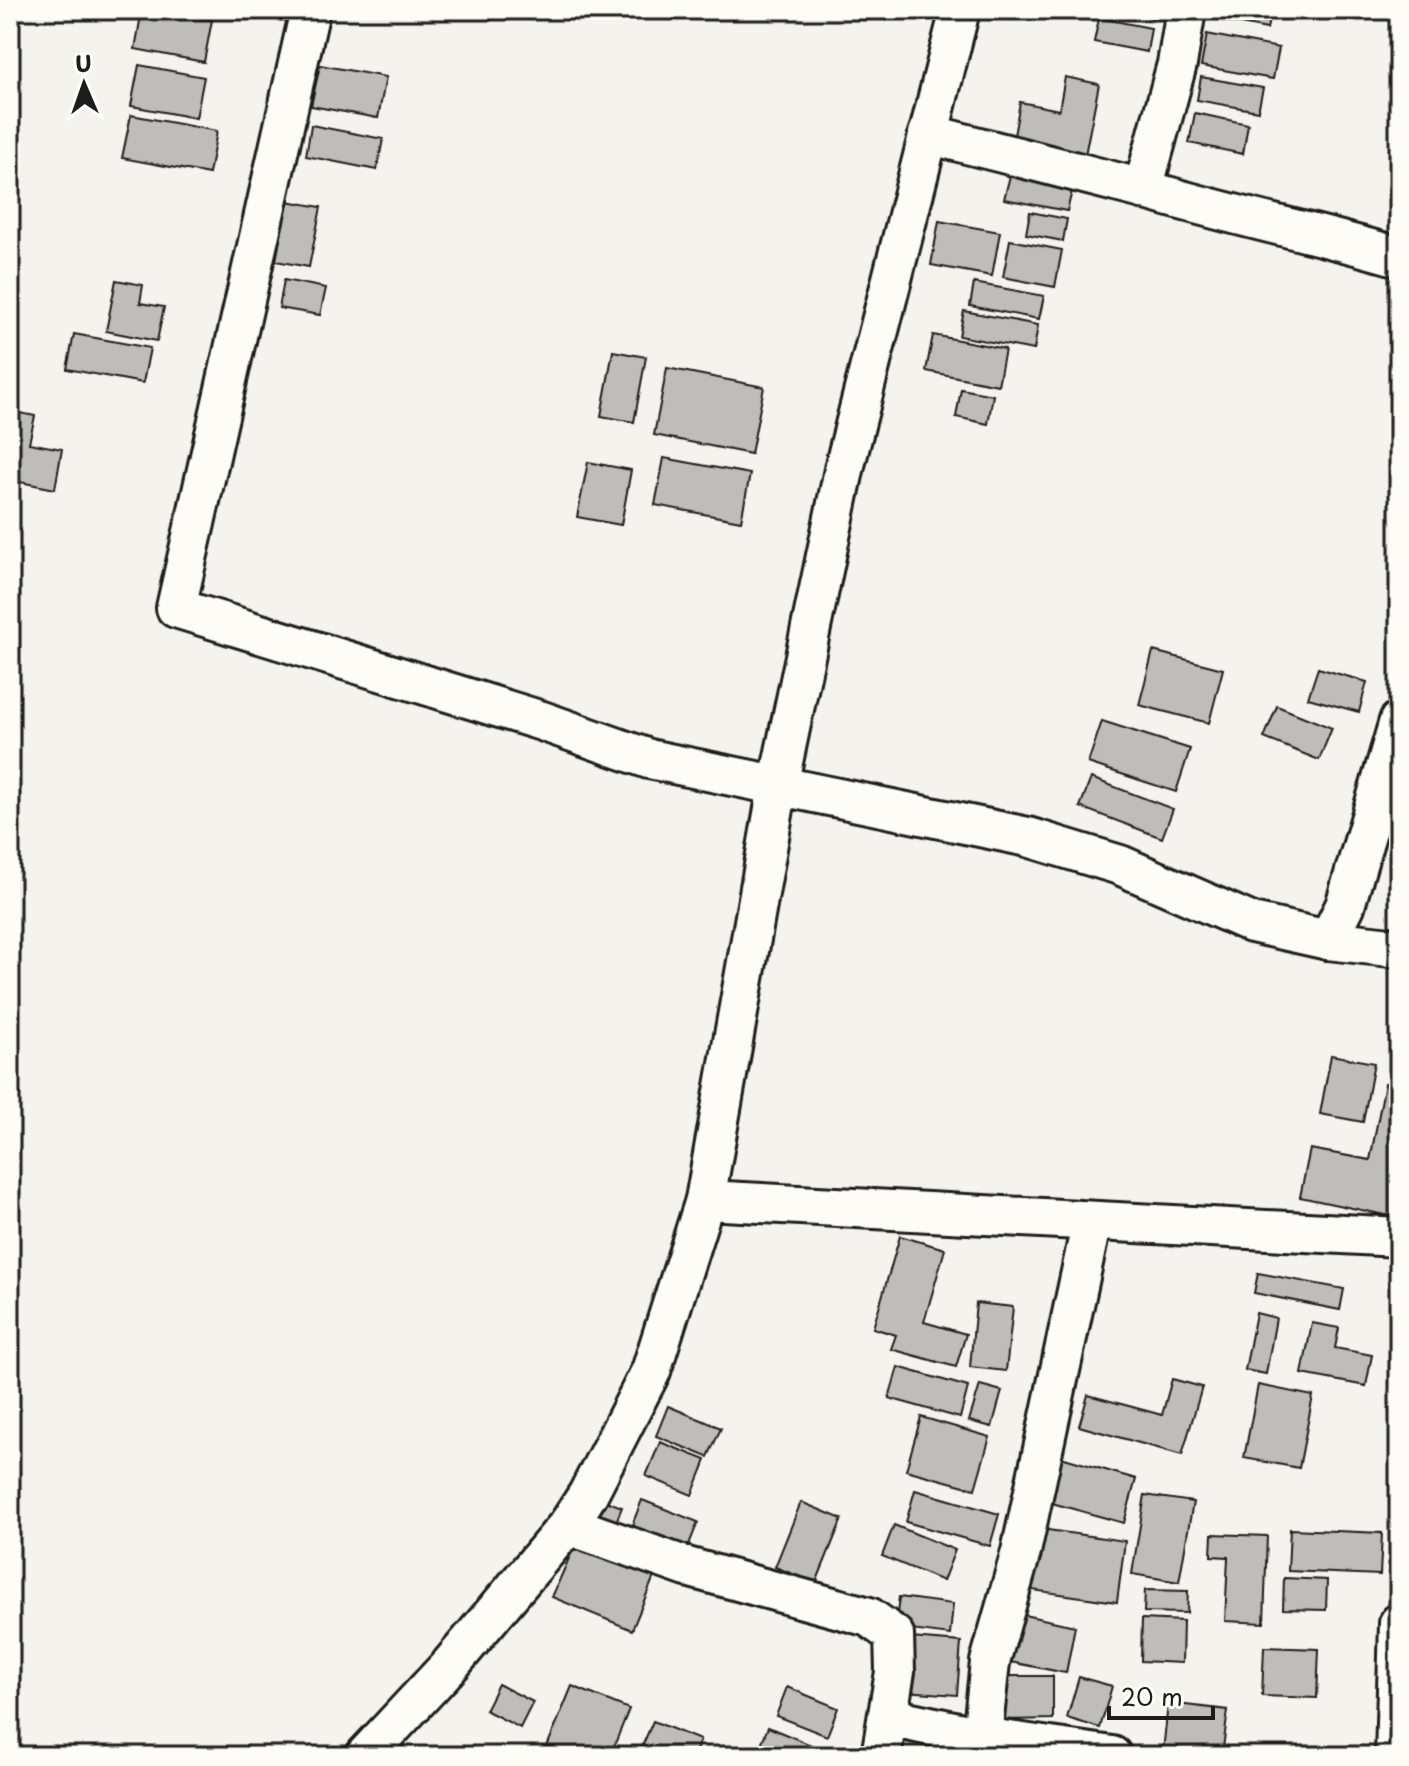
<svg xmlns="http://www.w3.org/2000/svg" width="1409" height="1766" viewBox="0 0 1409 1766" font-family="'Playpen Sans',sans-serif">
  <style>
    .building { fill: #bebdba; stroke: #1c1c1c; stroke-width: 2 }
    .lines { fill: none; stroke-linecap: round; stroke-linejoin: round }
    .minor-casing { stroke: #1c1c1c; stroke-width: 44 }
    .minor { stroke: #fdfcf7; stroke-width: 38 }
  </style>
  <rect width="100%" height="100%" fill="#f4f3ee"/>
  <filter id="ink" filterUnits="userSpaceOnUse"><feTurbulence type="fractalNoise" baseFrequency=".0125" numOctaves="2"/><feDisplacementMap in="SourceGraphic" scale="16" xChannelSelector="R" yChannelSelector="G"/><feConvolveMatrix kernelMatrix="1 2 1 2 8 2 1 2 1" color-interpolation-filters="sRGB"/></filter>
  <g filter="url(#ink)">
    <g class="building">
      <path d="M142,10L212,20L204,62L135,49Z"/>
      <path d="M1108,10H1160L1158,19Z"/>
      <path d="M1206,10H1271L1267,29L1204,17Z"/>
      <path d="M1099,18L1151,28L1147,52L1094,42Z"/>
      <path d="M1207,34L1279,48L1273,79L1201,66Z"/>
      <path d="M139,65L204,77L196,118L131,106Z"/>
      <path d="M320,65L386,77L378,118L311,106Z"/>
      <path d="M1065,77L1099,84L1084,160L1012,147L1020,102L1059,110Z"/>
      <path d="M1201,77L1263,88L1258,111L1197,100Z"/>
      <path d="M1195,113L1248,124L1243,154L1189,143Z"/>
      <path d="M131,115L217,131L209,174L122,158Z"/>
      <path d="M311,125L383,139L377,170L306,156Z"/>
      <path d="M1011,172L1074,183L1067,211L1004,199Z"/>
      <path d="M287,201L321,207L309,267L276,261Z"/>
      <path d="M1030,212L1067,219L1063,241L1026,234Z"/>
      <path d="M939,221L1000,232L992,276L931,265Z"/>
      <path d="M1010,240L1062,250L1055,287L1003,277Z"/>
      <path d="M116,280L143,285L140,303L164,307L157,341L106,331Z"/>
      <path d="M284,280L326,288L320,315L279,308Z"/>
      <path d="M974,283L1044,296L1039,319L970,306Z"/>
      <path d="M964,311L1038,325L1034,350L959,336Z"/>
      <path d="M74,334L150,348L143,383L67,369Z"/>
      <path d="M933,335L1005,349L998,385L926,371Z"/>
      <path d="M613,351L646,357L634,422L601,416Z"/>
      <path d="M667,368L764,387L751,454L654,435Z"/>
      <path d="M961,389L993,395L988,424L956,417Z"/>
      <path d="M10,411L35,416L29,443L62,449L55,489L10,480Z"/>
      <path d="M664,458L750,474L741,521L655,505Z"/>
      <path d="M588,462L631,470L621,525L577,517Z"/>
      <path d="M1153,651L1223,669L1209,723L1139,705Z"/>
      <path d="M1318,668L1367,682L1359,712L1308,698Z"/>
      <path d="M1277,706L1332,728L1319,760L1264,738Z"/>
      <path d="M1102,721L1190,749L1176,792L1088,763Z"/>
      <path d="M1091,778L1173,809L1162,838L1080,807Z"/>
      <path d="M1331,1055L1374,1063L1363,1122L1320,1114Z"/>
      <path d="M1385,1083L1399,1086V1218L1300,1197L1310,1149L1370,1160Z"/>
      <path d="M900,1236L945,1249L924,1322L966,1334L956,1367L891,1349L896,1335L873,1328Z"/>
      <path d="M1258,1273L1344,1289L1340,1310L1254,1293Z"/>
      <path d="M976,1303L1013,1307L1006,1371L970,1367Z"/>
      <path d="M1256,1313L1276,1318L1266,1374L1245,1370Z"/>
      <path d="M1312,1323L1339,1328L1335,1348L1372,1355L1366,1386L1302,1374Z"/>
      <path d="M898,1367L968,1387L960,1418L889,1398Z"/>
      <path d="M1172,1379L1202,1387L1182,1455L1079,1426L1088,1395L1162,1415Z"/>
      <path d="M980,1385L1002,1391L992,1427L969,1421Z"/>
      <path d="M1258,1385L1313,1396L1299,1468L1244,1458Z"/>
      <path d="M668,1406L721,1428L708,1457L656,1436Z"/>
      <path d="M921,1417L990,1437L975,1489L906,1470Z"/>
      <path d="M660,1442L706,1460L692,1495L646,1476Z"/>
      <path d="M1054,1455L1136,1479L1124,1523L1041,1500Z"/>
      <path d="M915,1490L999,1514L990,1546L906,1522Z"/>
      <path d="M1145,1495L1193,1502L1179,1582L1132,1574Z"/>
      <path d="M598,1498L622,1507L612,1532L589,1522Z"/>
      <path d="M642,1500L698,1522L684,1557L628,1535Z"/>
      <path d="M801,1502L842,1519L816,1583L775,1567Z"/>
      <path d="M894,1525L955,1550L943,1581L882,1556Z"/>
      <path d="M1041,1529L1125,1541L1117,1602L1032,1590Z"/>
      <path d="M1290,1529L1382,1533L1380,1575L1288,1571Z"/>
      <path d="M1212,1534L1267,1536L1264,1623L1225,1621L1228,1557L1211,1556Z"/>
      <path d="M576,1542L655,1574L632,1630L552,1597Z"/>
      <path d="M1284,1578L1327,1580L1326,1610L1283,1609Z"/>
      <path d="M1145,1590L1188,1591L1187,1613L1144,1612Z"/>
      <path d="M899,1597L953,1604L950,1635L895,1628Z"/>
      <path d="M1010,1612L1075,1626L1066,1673L1000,1660Z"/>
      <path d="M1142,1619L1183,1621L1182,1663L1141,1661Z"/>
      <path d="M910,1638L961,1642L957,1695L905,1691Z"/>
      <path d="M1264,1647L1319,1649L1317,1698L1262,1696Z"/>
      <path d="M1000,1676H1053V1719L1001,1720Z"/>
      <path d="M1079,1677L1112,1686L1100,1728L1067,1718Z"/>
      <path d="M498,1684L533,1702L520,1728L485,1710Z"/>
      <path d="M572,1686L629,1709L610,1756H563L546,1749Z"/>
      <path d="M787,1687L838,1708L827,1736L776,1716Z"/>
      <path d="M1168,1703L1228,1710L1222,1756L1163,1752Z"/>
      <path d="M653,1721L700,1740L694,1756H638Z"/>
      <path d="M768,1727L821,1749L819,1756H783L760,1747Z"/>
    </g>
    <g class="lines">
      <g class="minor-casing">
        <g id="minor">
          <path d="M310,10L176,608L542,721L649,759L1028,837L1120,865L1252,923L1328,940L1399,948"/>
          <path d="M1186,10L1177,64L1143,189C1228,215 1314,232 1399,257"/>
          <path d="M928,134L1143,189"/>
          <path d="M1328,940L1345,906L1399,721"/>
          <path d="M705,1200L1399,1237"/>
          <path d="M568,1525L687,1567L869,1617L894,1635L895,1672L881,1756"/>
          <path d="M888,1717L982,1737L1112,1756"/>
          <path d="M982,1737L990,1662L1021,1552L1092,1221"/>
          <path d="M365,1756L451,1664L568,1525L588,1494L651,1371L705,1200L778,786L845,465L960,10"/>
          <path d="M1395,1756L1399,1623"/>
        </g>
      </g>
      <use href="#minor" class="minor"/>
    </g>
  </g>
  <rect width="1409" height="1766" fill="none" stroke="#fdfcf7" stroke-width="40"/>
  <rect x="20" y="20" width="1369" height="1726" fill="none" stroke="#1c1c1c" stroke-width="3" filter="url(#ink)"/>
  <g transform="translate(84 84) rotate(358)" stroke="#fdfcf7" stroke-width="6" paint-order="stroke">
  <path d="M0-6L14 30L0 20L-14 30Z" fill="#1c1c1c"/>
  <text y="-12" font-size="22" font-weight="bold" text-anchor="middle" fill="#1c1c1c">U</text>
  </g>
  <path d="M1109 1706v12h104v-12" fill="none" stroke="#1c1c1c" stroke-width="4"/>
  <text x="1121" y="1706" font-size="24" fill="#1c1c1c" stroke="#fdfcf7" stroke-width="6" paint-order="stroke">20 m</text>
</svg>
